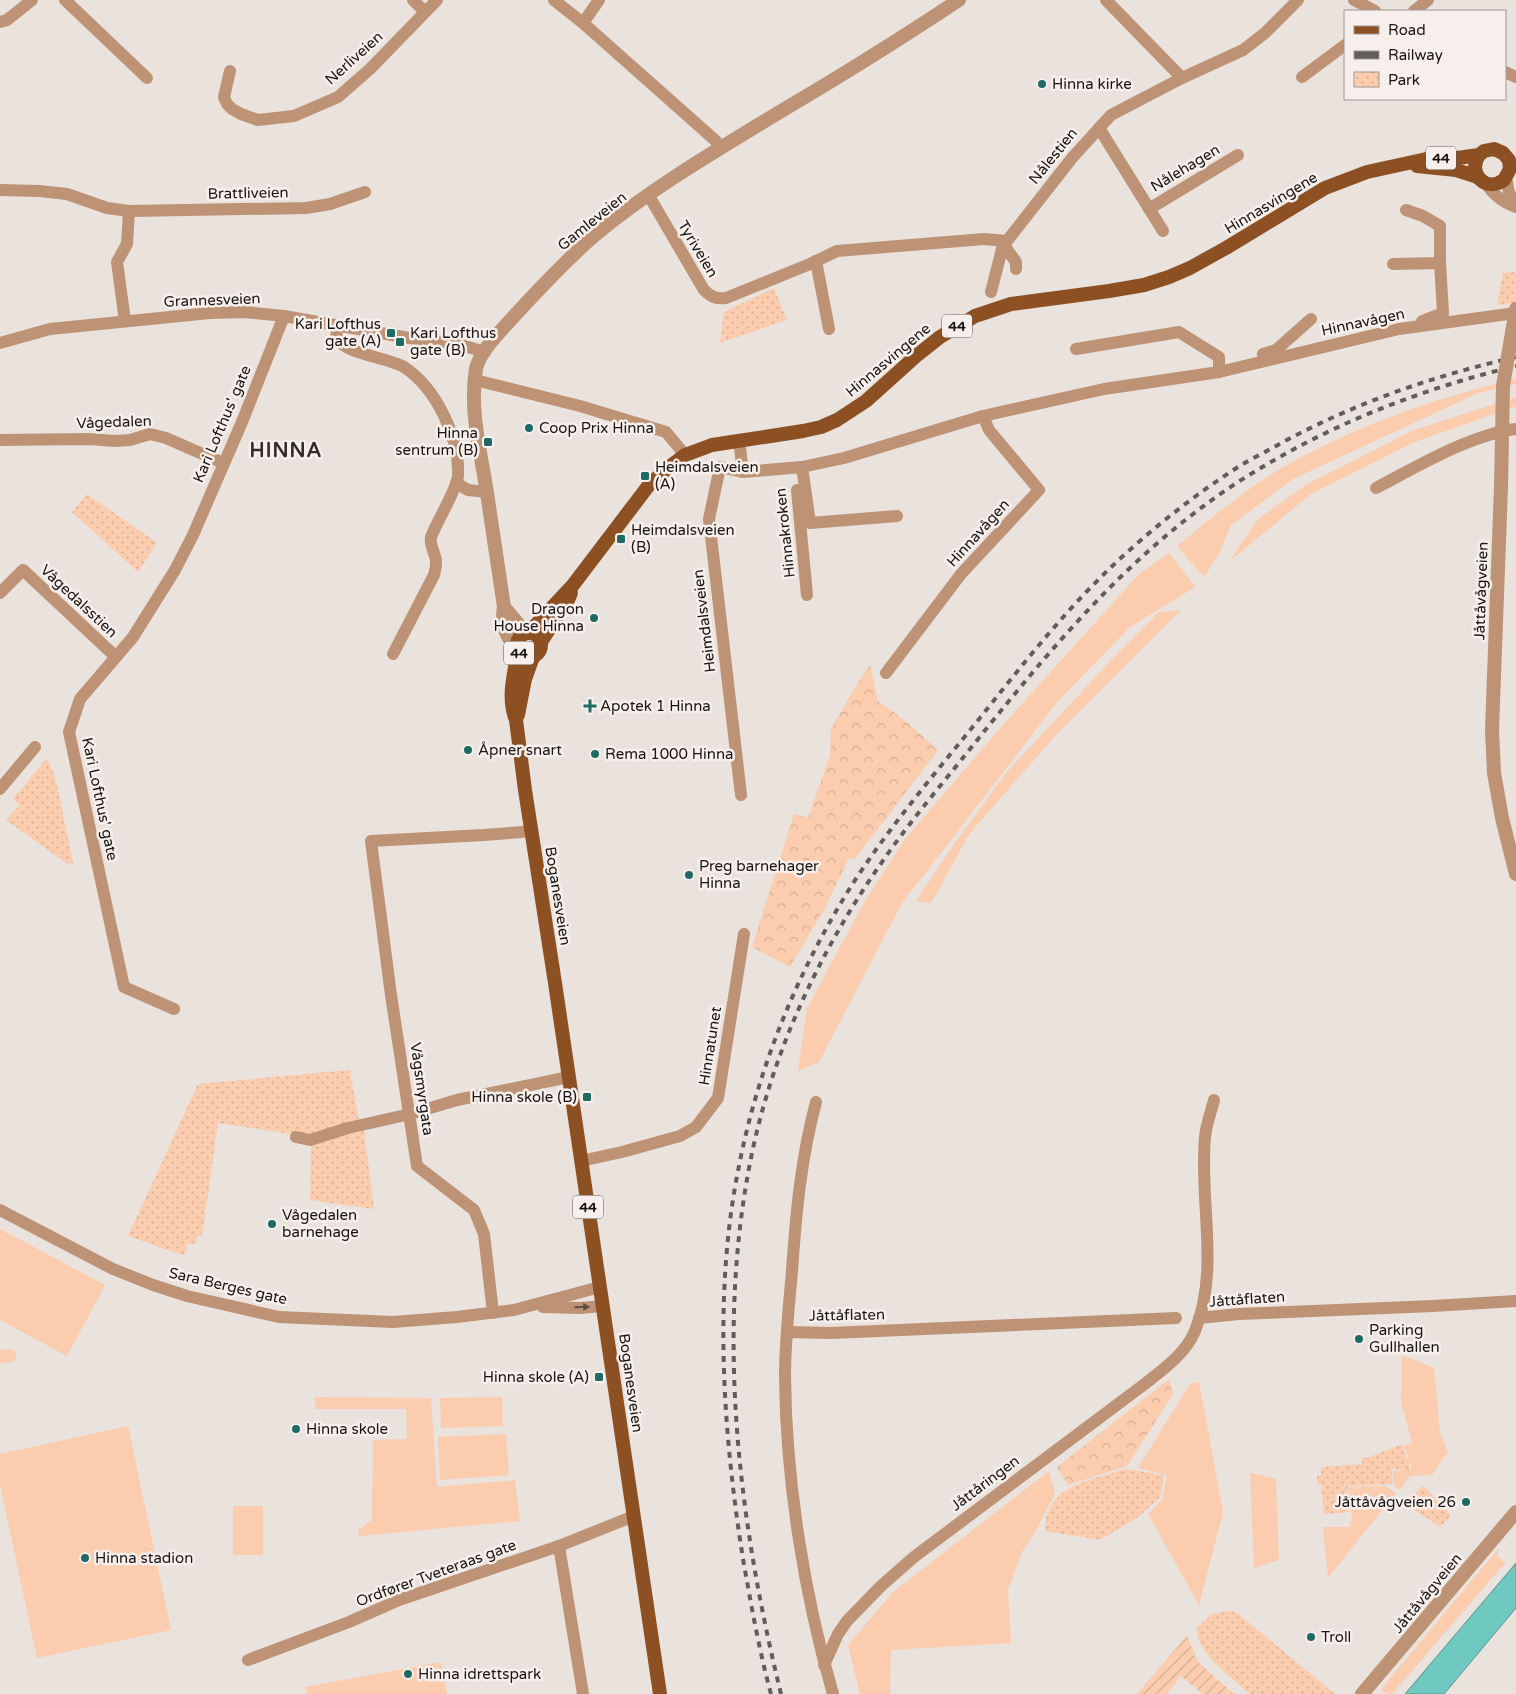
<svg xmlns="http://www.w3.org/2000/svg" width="1516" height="1694" viewBox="0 0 1516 1694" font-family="'Varela Round',sans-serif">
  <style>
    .grass { fill: #fbccad }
    .forest { fill: url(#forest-crowns) }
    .park { fill: url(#park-dots) }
    .garden { fill: url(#garden-furrows) }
    .water { fill: #70c9c1; stroke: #56938d }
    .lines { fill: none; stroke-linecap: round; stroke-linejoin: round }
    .minor { stroke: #bd9275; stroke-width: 12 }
    .tertiary { stroke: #bd9275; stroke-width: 14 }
    .primary { stroke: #8c5022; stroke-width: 14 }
    .rail { stroke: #615d5a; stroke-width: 4; stroke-dasharray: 6 6; stroke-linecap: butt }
    .tertiary-bridge { stroke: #bd9275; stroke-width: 14 }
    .oneway { fill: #624e40 }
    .poi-dot { fill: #1f6a65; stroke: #f7efeb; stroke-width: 2 }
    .labels { text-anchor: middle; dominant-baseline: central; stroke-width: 5; stroke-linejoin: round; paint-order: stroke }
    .shield { fill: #f7efeb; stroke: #5b5754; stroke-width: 1 }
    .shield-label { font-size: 14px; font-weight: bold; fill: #181614 }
    .street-label { font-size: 15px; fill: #181614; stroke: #f7efeb }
    .poi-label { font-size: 15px; fill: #181614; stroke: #f7efeb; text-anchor: start }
    .district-label { font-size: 20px; font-weight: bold; letter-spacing: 1px; fill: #332d2a; stroke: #f7efeb }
  </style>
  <defs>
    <pattern id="forest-crowns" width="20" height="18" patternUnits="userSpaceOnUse" patternTransform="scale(1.25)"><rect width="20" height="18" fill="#fbccad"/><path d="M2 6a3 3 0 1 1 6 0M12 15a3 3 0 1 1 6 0" fill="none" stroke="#d6ae94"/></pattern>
    <pattern id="park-dots" width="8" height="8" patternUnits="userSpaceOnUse" patternTransform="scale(1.25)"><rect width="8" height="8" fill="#fbccad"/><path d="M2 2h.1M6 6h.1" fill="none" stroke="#d6ae94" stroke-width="1.8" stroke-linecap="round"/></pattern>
    <pattern id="garden-furrows" width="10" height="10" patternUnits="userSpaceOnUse" patternTransform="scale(1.25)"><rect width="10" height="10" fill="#fbccad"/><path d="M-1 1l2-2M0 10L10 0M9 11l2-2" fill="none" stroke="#d6ae94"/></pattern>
  </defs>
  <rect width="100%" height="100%" fill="#e9e2dd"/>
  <g class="grass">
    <path d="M1516,379V384L1478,393L1293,479L1231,525L1219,554L1204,577L1177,546C1210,519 1243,491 1280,469C1353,427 1434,398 1516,379Z"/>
    <path d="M1516,397V406L1412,443L1311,494L1229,562L1257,520L1307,484L1414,430Z"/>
    <path d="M1169,553L1195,587L1129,628L1059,700L902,903L819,1062L798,1071L807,1008L865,901L905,839L1003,725L1139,574Z"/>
    <path d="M1181,610L1056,735L970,833L931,903L916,901L948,853L1006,773L1119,652L1159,612Z"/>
    <path d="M0,1229L105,1285L67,1356L0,1320Z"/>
    <path d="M11,1349L16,1353V1358L13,1362L0,1363V1350Z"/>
    <path d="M1402,1355L1434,1368L1440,1433L1448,1452L1432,1475L1410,1476L1400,1490L1393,1485V1471L1412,1468L1404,1446L1412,1442L1401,1402Z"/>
    <path d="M1199,1382L1223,1512L1199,1605L1148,1514L1162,1500L1167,1475L1138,1468L1190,1384Z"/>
    <path d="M315,1397L431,1398L437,1487L515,1480L520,1521L359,1536L358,1530L372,1520L373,1440L407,1439L406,1409H315Z"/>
    <path d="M502,1397L503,1426L441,1428L440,1398Z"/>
    <path d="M128,1426L171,1630L37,1658L0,1485V1454Z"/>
    <path d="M506,1434L509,1475L440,1480L438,1437Z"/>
    <path d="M1049,1471L1055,1494L1035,1532L1022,1552L1008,1590L1011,1643L891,1650L890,1694H860L848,1645L893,1592Z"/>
    <path d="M1250,1473L1276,1479L1279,1560L1254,1568Z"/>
    <path d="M1386,1486L1396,1493L1328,1578L1323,1527H1349L1352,1519L1349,1487Z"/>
    <rect x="233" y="1506" width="30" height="49"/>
    <path d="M1499,1548L1497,1556L1505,1563L1392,1694H1387L1381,1689Z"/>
    <path d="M441,1662L447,1694H307L305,1687Z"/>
  </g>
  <g class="forest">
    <path d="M870,665L878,701L903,719L938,750L855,859L849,858L825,908L790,967L752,947L794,814L808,818L830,755L831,729L856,686Z"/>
    <path d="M1169,1379L1173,1394L1127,1466L1068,1485L1057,1467Z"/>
  </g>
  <g class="park">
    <path d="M1516,272V303L1497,305L1503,273Z"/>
    <path d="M774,288L787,320L720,343L724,312Z"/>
    <path d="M87,494L157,543L138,572L72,512Z"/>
    <path d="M46,759L49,762L56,780L73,863L68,864L6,820L20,805L13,799Z"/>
    <path d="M350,1070L359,1122L305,1136L218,1123L202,1236H197L196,1244L187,1243L186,1252L182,1255L128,1236L198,1084Z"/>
    <path d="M364,1130L374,1209L310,1200L311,1145Z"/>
    <path d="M1402,1444L1407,1459H1409V1469H1392V1484L1348,1486L1349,1512L1324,1514L1321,1484H1318L1317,1476L1321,1475V1467L1362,1464V1457L1367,1458Z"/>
    <path d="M1125,1469L1164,1475L1160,1497L1137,1518L1100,1540L1045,1531C1045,1485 1090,1481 1125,1469Z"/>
    <path d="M1423,1485L1451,1516L1440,1527L1405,1504Z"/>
    <path d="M1228,1611L1236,1612L1335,1694H1250C1233,1679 1195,1652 1197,1628L1212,1614Z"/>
  </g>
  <path class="garden" d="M1187,1636L1198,1662L1234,1694H1203L1181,1676L1167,1694H1137Z"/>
  <path class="water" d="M1516,1563V1608L1444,1694H1405Z"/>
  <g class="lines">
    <g class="minor">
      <path d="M65,0L147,78"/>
      <path d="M413,0L425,12"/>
      <path d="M554,0L583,23L716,141L718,149"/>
      <path d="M1106,0L1182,78"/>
      <path d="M1354,0L1375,11"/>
      <path d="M1414,11L1428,0"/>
      <path d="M0,22L7,20L32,0"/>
      <path d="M583,23L599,0"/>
      <path d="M230,71L224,97L227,104L232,109L241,114L258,120L294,116L338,97L370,69L437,0"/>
      <path d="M1505,72L1516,77"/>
      <path d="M1302,77L1345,45"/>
      <path d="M1099,128L1163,231"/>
      <path d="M1506,177L1509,193L1516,203"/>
      <path d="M1486,183C1493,195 1502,202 1516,207"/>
      <path d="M0,190L39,191L67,194L107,208L129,211L306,208L330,204L365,192"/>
      <path d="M649,196L704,290C711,297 716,299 726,298L810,264L837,251L984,239L1007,241"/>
      <path d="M1149,209L1238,155"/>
      <path d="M1004,245L1016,262V269"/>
      <path d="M816,261L829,329"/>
      <path d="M1393,264L1440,263V226L1423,216L1406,210"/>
      <path d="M991,292L1002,249L1007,241L1072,158L1111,115L1182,78L1243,50L1265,33L1298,0"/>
      <path d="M125,321L117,262L127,244L129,211"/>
      <path d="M1422,321L1443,313L1440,263"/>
      <path d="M336,325C336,330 336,335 338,340C347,354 389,358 404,367C436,388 460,438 458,476C457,488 441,515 435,528C434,531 431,535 431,538C429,546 437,555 436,564C436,567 435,571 434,575L393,654"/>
      <path d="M0,343L50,329L210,313L245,312L284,316L409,338L458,344L485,352"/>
      <path d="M1076,349L1179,332L1219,357V372"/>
      <path d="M1263,354L1276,350L1311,319"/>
      <path d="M475,380L580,406L666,432L685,455"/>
      <path d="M0,440L89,439L115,441L130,440L150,434L166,438L223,463"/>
      <path d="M739,440L743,472L802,467L844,458L983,416L1104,389L1219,372L1399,329L1516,313"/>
      <path d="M802,467L810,523L897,516"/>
      <path d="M456,483L468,490L487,492"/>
      <path d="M1376,488C1418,466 1470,435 1516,429"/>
      <path d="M797,490L807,595"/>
      <path d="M0,593L23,570L116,657"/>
      <path d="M886,673L961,574L1039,490L989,430L983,416"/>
      <path d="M0,789L35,747"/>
      <path d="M741,795L709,519L720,467L743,472"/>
      <path d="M174,1009L124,987L69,732L80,699L133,637L175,570L193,535L242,422L284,316"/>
      <path d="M816,1102C801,1158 796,1213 792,1271C789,1306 785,1341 785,1376C786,1481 804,1594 833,1694"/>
      <path d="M296,1137L310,1140L348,1128L410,1114L457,1100L569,1077"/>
      <path d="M581,1161L622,1152L680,1136L696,1127L718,1098L744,934"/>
      <path d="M0,1210L113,1269L153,1285L187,1296L279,1317L393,1322L457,1317L514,1310L600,1287"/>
      <path d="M543,1307L580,1308L603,1306"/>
      <path d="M493,1313L484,1234L474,1210L417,1166L391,995L371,841L484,835L522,832L531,830"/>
      <path d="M1199,1318L1239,1314L1433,1306L1516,1301"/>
      <path d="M788,1332L831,1333L1176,1318"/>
      <path d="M559,1546L583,1694"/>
      <path d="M248,1660L349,1622L399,1600L559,1546L634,1516"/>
      <path d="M824,1665L838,1634L847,1621L881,1586L914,1557L1146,1383C1164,1369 1186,1353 1195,1331C1220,1269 1199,1201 1205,1137C1206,1125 1211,1112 1214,1100"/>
    </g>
    <g class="tertiary">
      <path d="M1501,487L1492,730L1494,773L1502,818L1516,874"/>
      <path d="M504,607L526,633"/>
      <path d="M516,648C505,635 501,624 504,607C498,569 493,531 487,493C481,453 469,410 476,369C480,350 503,329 516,314C541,287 567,259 595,235C654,186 722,147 788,107C846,73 903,37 959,0"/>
      <path d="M1362,1694L1516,1512"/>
    </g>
    <g class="primary">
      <path d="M1417,166L1456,170L1478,177"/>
      <circle cx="529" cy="645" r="12"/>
      <path d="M528,633L573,585L649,485L669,467L685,455L712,445L803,431L821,427L837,420L866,401L916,356L940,337L975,316L1011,304L1109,291L1144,285L1169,277L1190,268L1226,248L1325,188L1367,172L1431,158H1457L1479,155L1484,151L1494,149L1503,153L1509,160L1510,169L1504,180C1485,193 1467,173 1479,155"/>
      <path d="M541,642L568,600L571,593"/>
      <path d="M518,651C514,674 507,699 516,720L525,790L555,983L660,1694"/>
      <path d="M518,715L525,679L533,657"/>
    </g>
    <g class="rail">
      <path d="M771,1694C759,1650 751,1604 743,1559C723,1433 713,1292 739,1166C758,1068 797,973 850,888C887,830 932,777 975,724C1016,673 1057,620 1104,574C1144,535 1190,498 1238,467C1252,458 1268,451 1283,442C1358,402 1433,376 1516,357"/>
      <path d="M781,1694C739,1523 716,1337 750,1163C771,1054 819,952 882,862C913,817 949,776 982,734C1059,639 1131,553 1235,484C1321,428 1416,390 1516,366"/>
    </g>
    <path class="tertiary-bridge" d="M1501,487L1503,386L1516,309"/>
  </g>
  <defs><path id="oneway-solid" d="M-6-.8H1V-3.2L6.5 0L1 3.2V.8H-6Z" transform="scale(1.25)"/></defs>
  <use class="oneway" href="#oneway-solid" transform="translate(582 1307) rotate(-2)"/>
  <g class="poi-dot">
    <circle cx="1042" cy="84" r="5"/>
    <rect x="386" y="328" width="10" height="10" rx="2.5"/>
    <rect x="395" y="337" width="10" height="10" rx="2.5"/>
    <circle cx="529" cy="428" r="5"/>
    <rect x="483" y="437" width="10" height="10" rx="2.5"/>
    <rect x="640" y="471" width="10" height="10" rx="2.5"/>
    <rect x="616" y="534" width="10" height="10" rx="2.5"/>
    <circle cx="594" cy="618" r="5"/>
    <path d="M587.5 698.5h5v5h5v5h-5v5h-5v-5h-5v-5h5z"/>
    <circle cx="468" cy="750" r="5"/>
    <circle cx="595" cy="754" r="5"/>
    <circle cx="689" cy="875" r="5"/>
    <rect x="582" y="1092" width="10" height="10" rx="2.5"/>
    <circle cx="272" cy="1224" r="5"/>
    <circle cx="1359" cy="1339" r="5"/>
    <rect x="594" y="1372" width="10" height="10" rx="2.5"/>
    <circle cx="296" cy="1429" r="5"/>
    <circle cx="1466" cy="1502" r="5"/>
    <circle cx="85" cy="1558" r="5"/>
    <circle cx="1311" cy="1637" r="5"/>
    <circle cx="408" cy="1674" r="5"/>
  </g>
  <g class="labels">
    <g class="shield">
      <rect x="1426" y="146.5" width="30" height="23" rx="4"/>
      <rect x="942" y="314.5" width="30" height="23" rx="4"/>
      <rect x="504" y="641.5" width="30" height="23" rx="4"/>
      <rect x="573" y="1195.5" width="30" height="23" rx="4"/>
    </g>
    <g class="shield-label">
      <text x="1441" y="158">44</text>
      <text x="957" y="326">44</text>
      <text x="519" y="653">44</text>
      <text x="588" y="1207">44</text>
    </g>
    <g class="street-label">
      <text transform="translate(354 58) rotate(-42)">Nerliveien</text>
      <text transform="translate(1053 156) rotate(-51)">Nålestien</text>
      <text transform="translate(1185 168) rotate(-31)">Nålehagen</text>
      <text transform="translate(248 193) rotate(-1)">Brattliveien</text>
      <text transform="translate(1271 203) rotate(-31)">Hinnasvingene</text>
      <text transform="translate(592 221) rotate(-39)">Gamleveien</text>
      <text transform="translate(698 249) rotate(59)">Tyriveien</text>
      <text transform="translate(212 300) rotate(-2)">Grannesveien</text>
      <text transform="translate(1363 322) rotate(-12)">Hinnavågen</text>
      <text transform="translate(888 360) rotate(-40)">Hinnasvingene</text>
      <text transform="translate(114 422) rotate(-2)">Vågedalen</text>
      <text transform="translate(222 424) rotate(-67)">Kari Lofthus' gate</text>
      <text transform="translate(785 533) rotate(-96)">Hinnakroken</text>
      <text transform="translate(978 533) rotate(-48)">Hinnavågen</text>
      <text transform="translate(1481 591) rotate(-88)">Jåttåvågveien</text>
      <text transform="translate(79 601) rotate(43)">Vågedalsstien</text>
      <text transform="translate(704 621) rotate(-97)">Heimdalsveien</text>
      <text transform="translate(100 799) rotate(78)">Kari Lofthus' gate</text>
      <text transform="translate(558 896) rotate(81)">Boganesveien</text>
      <text transform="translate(710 1046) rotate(-81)">Hinnatunet</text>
      <text transform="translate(422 1089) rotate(82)">Vågsmyrgata</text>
      <text transform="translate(228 1286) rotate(13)">Sara Berges gate</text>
      <text transform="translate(1247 1299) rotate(-4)">Jåttåflaten</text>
      <text transform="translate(847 1315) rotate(-1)">Jåttåflaten</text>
      <text transform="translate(631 1383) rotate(82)">Boganesveien</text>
      <text transform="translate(985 1483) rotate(-37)">Jåttåringen</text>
      <text transform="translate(436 1573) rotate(-20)">Ordfører Tveteraas gate</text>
      <text transform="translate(1427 1593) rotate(-50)">Jåttåvågveien</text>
    </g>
    <g class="poi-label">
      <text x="1052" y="84">Hinna kirke</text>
      <text x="381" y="324" text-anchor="end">Kari Lofthus<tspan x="381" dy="17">gate (A)</tspan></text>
      <text x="410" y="333">Kari Lofthus<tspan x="410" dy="17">gate (B)</tspan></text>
      <text x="539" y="428">Coop Prix Hinna</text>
      <text x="478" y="433" text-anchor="end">Hinna<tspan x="478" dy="17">sentrum (B)</tspan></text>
      <text x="655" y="467">Heimdalsveien<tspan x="655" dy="17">(A)</tspan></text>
      <text x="631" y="530">Heimdalsveien<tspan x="631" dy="17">(B)</tspan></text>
      <text x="584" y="609" text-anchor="end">Dragon<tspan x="584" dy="17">House Hinna</tspan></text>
      <text x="600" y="706">Apotek 1 Hinna</text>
      <text x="478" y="750">Åpner snart</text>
      <text x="605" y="754">Rema 1000 Hinna</text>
      <text x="699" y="866">Preg barnehager<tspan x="699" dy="17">Hinna</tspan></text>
      <text x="577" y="1097" text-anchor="end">Hinna skole (B)</text>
      <text x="282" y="1215">Vågedalen<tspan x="282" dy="17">barnehage</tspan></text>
      <text x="1369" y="1330">Parking<tspan x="1369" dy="17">Gullhallen</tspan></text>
      <text x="589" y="1377" text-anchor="end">Hinna skole (A)</text>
      <text x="306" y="1429">Hinna skole</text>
      <text x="1456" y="1502" text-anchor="end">Jåttåvågveien 26</text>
      <text x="95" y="1558">Hinna stadion</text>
      <text x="1321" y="1637">Troll</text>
      <text x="418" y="1674">Hinna idrettspark</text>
    </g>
    <g class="district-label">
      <text x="286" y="451">HINNA</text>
    </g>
  </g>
  <rect x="1344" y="10" width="162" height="90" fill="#f7efeb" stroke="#9e9895"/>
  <rect x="1354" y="26" width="25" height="8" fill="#8c5022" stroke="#9e9895"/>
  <text x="1388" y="35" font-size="15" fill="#181614">Road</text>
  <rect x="1354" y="51" width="25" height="8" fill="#615d5a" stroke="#9e9895"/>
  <text x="1388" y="60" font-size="15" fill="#181614">Railway</text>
  <rect x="1354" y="72" width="25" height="15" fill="url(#park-dots)" stroke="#9e9895"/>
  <text x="1388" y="85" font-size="15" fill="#181614">Park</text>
</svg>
